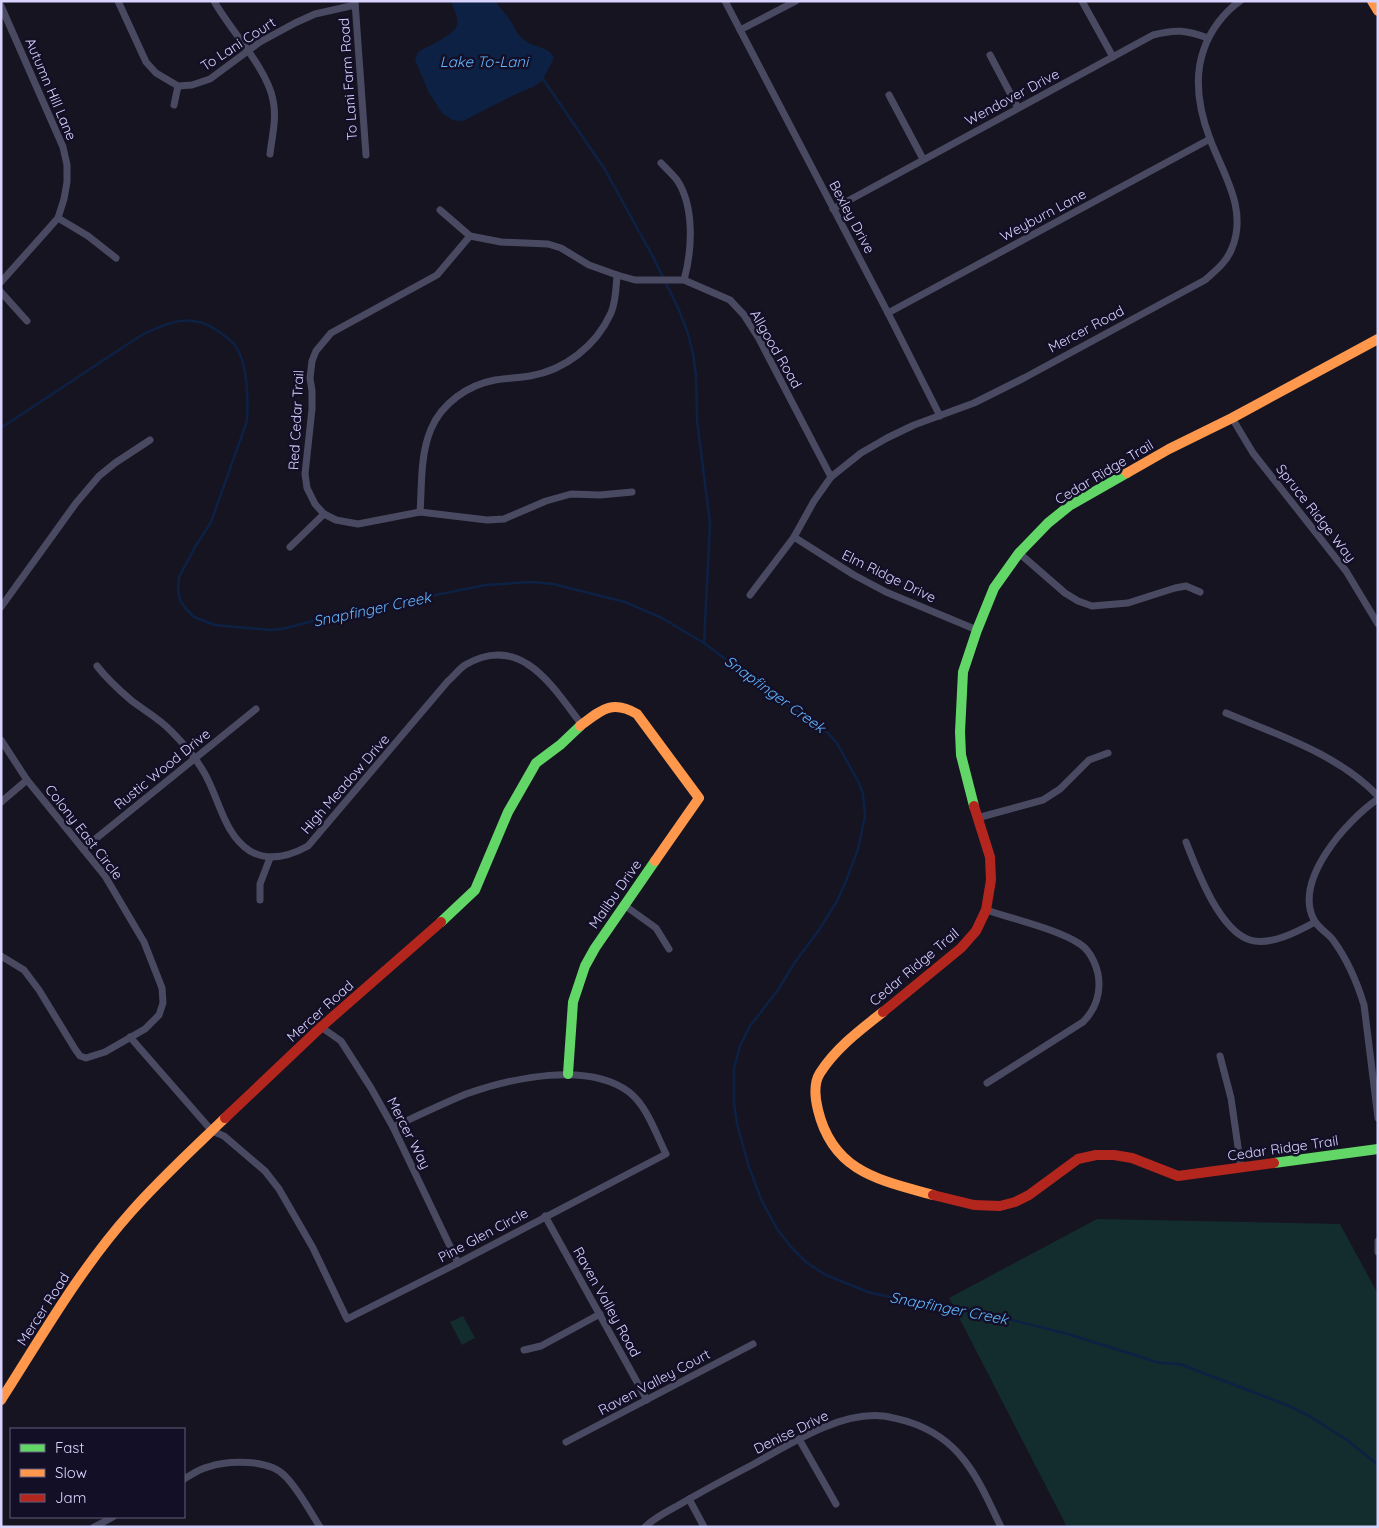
<svg xmlns="http://www.w3.org/2000/svg" width="1379" height="1528" viewBox="0 0 1379 1528" font-family="Quicksand,sans-serif">
  <style>
    .green { fill: #132c2d }
    .water { fill: #0d2144 }
    .lines { fill: none; stroke-linecap: round; stroke-linejoin: round }
    .stream { stroke: #0d2144; stroke-width: 2.5 }
    .street { stroke: #4a4962; stroke-width: 7 }
    .fast { stroke: #63d668; stroke-width: 10 }
    .slow { stroke: #ff974d; stroke-width: 10 }
    .jam { stroke: #b3261e; stroke-width: 10 }
    .labels { text-anchor: middle; dominant-baseline: central; stroke-width: 5; stroke-linejoin: round; paint-order: stroke }
    .street-label { font-size: 14px; fill: #d9d4ff; stroke: #130f26 }
    .water-label { font-size: 15px; font-style: italic; fill: #62b6ff; stroke: #130f26 }
  </style>
  <rect width="100%" height="100%" fill="#161421"/>
  <g class="green">
    <path d="M1097,1219L1340,1224L1378,1294V1527H1067L949,1298Z"/>
    <path d="M463,1316L475,1338L462,1345L450,1322Z"/>
  </g>
  <path class="water" d="M451,1H495C500,8 506,14 510,20C515,27 516,34 523,39C533,48 546,45 553,56L554,58L542,81L533,87L512,96L463,121L452,120L442,113L429,93L415,60L418,52C428,46 453,36 457,25C459,18 453,8 451,1Z"/>
  <g class="lines">
    <g class="stream">
      <path d="M543,79L604,168L652,255L679,310L687,331L693,353L696,375L697,420L710,523L704,643"/>
      <path d="M1,428L140,336C168,322 191,312 218,331C224,335 229,339 233,343C248,360 248,400 247,421L211,522L195,547L179,577L178,589L180,600L186,609L194,617L215,625L271,630L282,629L340,614L486,585L531,582L553,584L625,602L662,618L704,643L774,696L822,727L837,743L859,783L863,794L865,816L858,849L846,881L837,901L819,930L795,962L778,990L750,1026L740,1046L734,1068V1102L737,1124L749,1167L761,1199L777,1229L791,1247L807,1263L826,1275L868,1292L937,1308L950,1307L1000,1317L1068,1334L1160,1363L1180,1364L1289,1406L1309,1416L1347,1440L1378,1465"/>
    </g>
    <g class="street">
      <path d="M118,1L146,62L156,73L178,86L192,85L210,79L260,42L295,23L315,14L355,5"/>
      <path d="M214,1C230,30 267,68 273,100C277,118 272,136 270,154"/>
      <path d="M725,1L888,313L940,416"/>
      <path d="M1082,1L1113,57"/>
      <path d="M355,2L366,155"/>
      <path d="M1,6L63,147L67,165V182L64,199L58,218L1,282"/>
      <path d="M740,30L796,1"/>
      <path d="M990,55L1018,108"/>
      <path d="M889,95L923,159"/>
      <path d="M174,105L178,86"/>
      <path d="M661,163C666,168 672,174 677,180C695,207 692,251 684,280"/>
      <path d="M833,209L1153,35C1176,29 1186,30 1208,38"/>
      <path d="M440,210L470,236L501,242L548,244L561,248L589,265L617,275L635,280H684L730,300L744,315L758,337L831,477"/>
      <path d="M58,218L88,236L116,258"/>
      <path d="M470,236L437,275L331,333L316,351L312,361L310,378L312,391V409L305,474L307,488L315,504L324,514L336,520L358,524L420,512L487,520L504,519L546,501L571,494L600,495L632,492"/>
      <path d="M1,292L27,321"/>
      <path d="M888,313L1210,139"/>
      <path d="M1232,418L1253,453L1346,571L1378,624"/>
      <path d="M420,512C422,485 420,455 431,429C442,403 468,385 495,380C507,378 518,378 530,376C565,370 596,346 611,313C616,301 616,288 617,275"/>
      <path d="M794,537L854,575L886,592L977,630"/>
      <path d="M290,547L324,514"/>
      <path d="M1019,553L1065,593L1078,601L1092,606L1128,603L1175,588L1186,586L1200,592"/>
      <path d="M750,595L794,537L814,501L831,477L861,453L887,438L914,425L974,403L1024,378L1205,280C1215,271 1227,262 1232,248C1248,209 1223,174 1210,139C1199,110 1193,79 1204,49C1210,31 1224,12 1240,1"/>
      <path d="M1,607L76,503L99,476L115,463L150,440"/>
      <path d="M97,666C107,679 119,690 132,701C145,711 160,719 171,731C180,740 189,750 196,760C200,766 205,773 208,780C220,804 226,836 250,851C269,862 290,856 308,846L448,681C454,676 459,669 465,665C521,632 553,687 582,725"/>
      <path d="M1226,713C1278,735 1338,754 1378,796"/>
      <path d="M1,740L27,780L105,876L144,942L162,988L163,1003L159,1015L145,1029L105,1052L86,1058L80,1056L75,1049L39,990L24,970L1,956"/>
      <path d="M1378,799C1347,820 1293,880 1314,920C1318,928 1328,933 1333,940C1347,959 1357,982 1364,1005L1378,1118"/>
      <path d="M1,802L27,780"/>
      <path d="M977,818L1043,800L1060,789L1089,760L1108,753"/>
      <path d="M1186,842C1197,870 1219,930 1250,940C1270,946 1297,932 1315,922"/>
      <path d="M83,849L256,709"/>
      <path d="M260,900V884L270,858"/>
      <path d="M624,905L656,928L669,949"/>
      <path d="M986,910C1013,919 1057,929 1080,944C1092,952 1099,970 1099,984C1099,998 1093,1012 1083,1022L987,1083"/>
      <path d="M321,1027L341,1041L371,1088L393,1127L458,1263"/>
      <path d="M130,1037L212,1131L224,1136L265,1171L279,1189L313,1248L347,1319L458,1263L666,1154C656,1134 647,1106 629,1092C588,1061 511,1078 466,1094C442,1104 417,1116 393,1127"/>
      <path d="M1220,1056L1231,1098L1241,1168"/>
      <path d="M545,1216L647,1400"/>
      <path d="M1378,1241V1252"/>
      <path d="M524,1350L541,1346L600,1314"/>
      <path d="M799,1439L836,1504"/>
      <path d="M566,1442L753,1344"/>
      <path d="M184,1479C191,1475 199,1469 208,1467C228,1460 269,1459 285,1476C299,1490 309,1510 320,1527"/>
      <path d="M689,1499L704,1527"/>
      <path d="M94,1527L113,1517"/>
      <path d="M645,1527C654,1518 666,1512 677,1506C701,1492 725,1479 750,1466C787,1446 839,1411 883,1416C892,1417 901,1420 909,1422C931,1429 950,1442 964,1460C980,1480 990,1505 1001,1527"/>
    </g>
    <g class="fast">
      <path d="M974,806L961,755L960,732L963,672L977,630L994,588L1019,553L1048,523L1069,506L1127,473"/>
      <path d="M441,922L475,890L508,812L536,763L560,745L580,726"/>
      <path d="M568,1074L573,1002L585,966L595,948L655,861"/>
      <path d="M1274,1163L1378,1149"/>
    </g>
    <g class="slow">
      <path d="M1372,1L1378,11"/>
      <path d="M1127,473L1169,449L1232,418L1378,339"/>
      <path d="M580,726C601,710 612,699 637,714L699,798L655,861"/>
      <path d="M883,1012C860,1030 836,1048 820,1073C813,1084 815,1098 818,1110C833,1172 879,1180 933,1195"/>
      <path d="M1,1400C42,1336 80,1269 131,1212C160,1179 193,1149 225,1118"/>
    </g>
    <g class="jam">
      <path d="M883,1012L961,948L976,931L986,910L991,880L990,857L974,806"/>
      <path d="M225,1118L321,1027L441,922"/>
      <path d="M933,1195L974,1205L1000,1206L1015,1202L1029,1195L1078,1159L1096,1155H1114L1132,1158L1178,1176L1274,1163"/>
    </g>
  </g>
  <g class="labels">
    <g class="street-label">
      <text transform="translate(238 44) rotate(-33)">To Lani Court</text>
      <text transform="translate(348 79) rotate(-94)">To Lani Farm Road</text>
      <text transform="translate(51 89) rotate(67)">Autumn Hill Lane</text>
      <text transform="translate(1012 97) rotate(-28)">Wendover Drive</text>
      <text transform="translate(1043 215) rotate(-28)">Weyburn Lane</text>
      <text transform="translate(852 217) rotate(62)">Bexley Drive</text>
      <text transform="translate(1086 329) rotate(-28)">Mercer Road</text>
      <text transform="translate(776 349) rotate(60)">Allgood Road</text>
      <text transform="translate(296 420) rotate(-87)">Red Cedar Trail</text>
      <text transform="translate(1104 472) rotate(-31)">Cedar Ridge Trail</text>
      <text transform="translate(1316 513) rotate(52)">Spruce Ridge Way</text>
      <text transform="translate(889 576) rotate(26)">Elm Ridge Drive</text>
      <text transform="translate(162 769) rotate(-39)">Rustic Wood Drive</text>
      <text transform="translate(345 784) rotate(-49)">High Meadow Drive</text>
      <text transform="translate(84 832) rotate(52)">Colony East Circle</text>
      <text transform="translate(615 894) rotate(-55)">Malibu Drive</text>
      <text transform="translate(914 967) rotate(-40)">Cedar Ridge Trail</text>
      <text transform="translate(320 1011) rotate(-42)">Mercer Road</text>
      <text transform="translate(409 1133) rotate(63)">Mercer Way</text>
      <text transform="translate(1283 1148) rotate(-8)">Cedar Ridge Trail</text>
      <text transform="translate(483 1235) rotate(-28)">Pine Glen Circle</text>
      <text transform="translate(607 1302) rotate(61)">Raven Valley Road</text>
      <text transform="translate(43 1309) rotate(-57)">Mercer Road</text>
      <text transform="translate(654 1382) rotate(-28)">Raven Valley Court</text>
      <text transform="translate(791 1432) rotate(-26)">Denise Drive</text>
    </g>
    <g class="water-label">
      <text x="484" y="61">Lake To-Lani</text>
      <text transform="translate(372 609) rotate(-12)">Snapfinger Creek</text>
      <text transform="translate(775 694) rotate(36)">Snapfinger Creek</text>
      <text transform="translate(949 1308) rotate(11)">Snapfinger Creek</text>
    </g>
  </g>
  <rect width="1379" height="1528" fill="none" stroke="#d9d4ff" stroke-width="5"/>
  <rect x="10" y="1428" width="175" height="90" fill="#130f26" stroke="#625e7d"/>
  <rect x="20" y="1444" width="25" height="8" fill="#63d668" stroke="#625e7d"/>
  <text x="55" y="1453" font-size="15" fill="#d9d4ff">Fast</text>
  <rect x="20" y="1469" width="25" height="8" fill="#ff974d" stroke="#625e7d"/>
  <text x="55" y="1478" font-size="15" fill="#d9d4ff">Slow</text>
  <rect x="20" y="1494" width="25" height="8" fill="#b3261e" stroke="#625e7d"/>
  <text x="55" y="1503" font-size="15" fill="#d9d4ff">Jam</text>
</svg>
